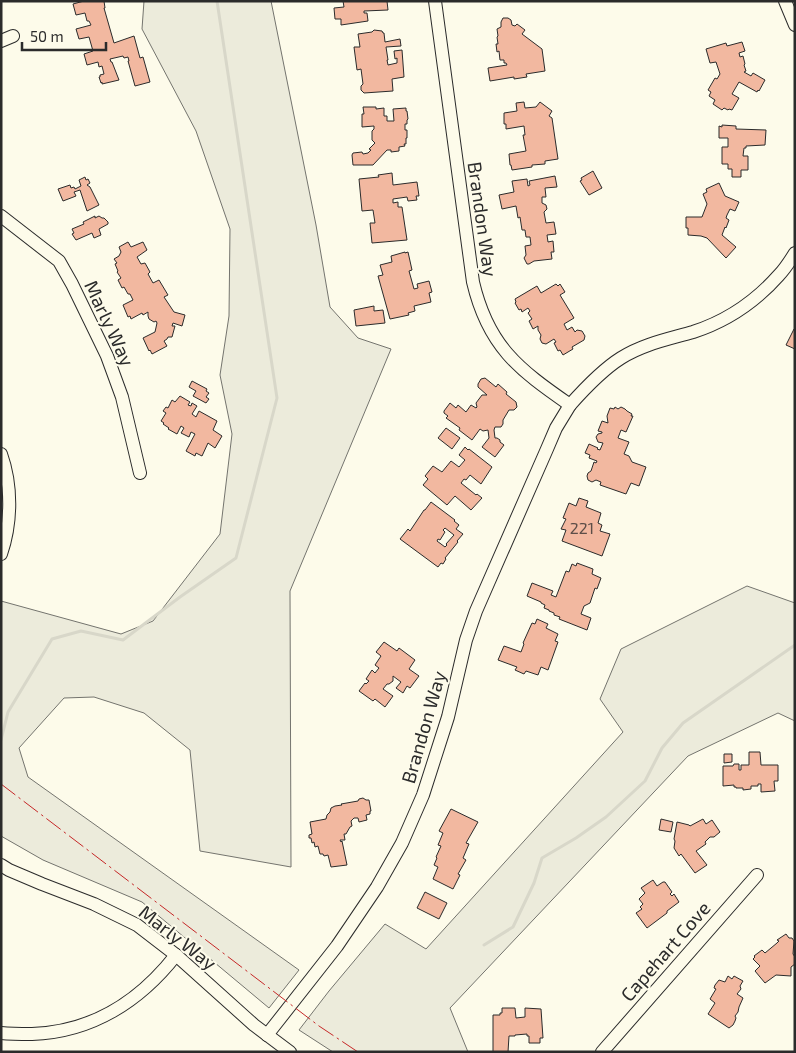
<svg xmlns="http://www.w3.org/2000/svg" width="796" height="1053" viewBox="0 0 796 1053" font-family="'Exo 2',sans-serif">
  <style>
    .green { fill: #ecebdb; stroke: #74746e }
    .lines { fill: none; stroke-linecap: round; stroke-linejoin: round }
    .stream { stroke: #d8d7c9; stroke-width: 3 }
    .building { fill: #f2b8a0; stroke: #2b2b2b; fill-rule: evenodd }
    .minor-casing { stroke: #2b2b2b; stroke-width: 14 }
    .minor { stroke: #fdfbea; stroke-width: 12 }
    .power { stroke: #c62828; stroke-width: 1; stroke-dasharray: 18 4 2.5 4; stroke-linecap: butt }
    .labels { text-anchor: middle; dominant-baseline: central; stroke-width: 4; stroke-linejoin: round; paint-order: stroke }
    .number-label { font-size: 16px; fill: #5d4e48 }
    .street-label { font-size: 19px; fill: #2b2b2b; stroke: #fdfbea }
  </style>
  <rect width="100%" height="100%" fill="#fdfbea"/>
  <g class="green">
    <path d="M144,1H271L316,225L330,307L358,338L391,349L290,591L291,867L200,851L190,750L144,713L94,697L64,698L19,748L28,777L299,970L269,1008L142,902L43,860L1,836V601L121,634L153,621L220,534L232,434L220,375L229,316L230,229L196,131L142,29Z"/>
    <path d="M747,586L795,603V721L778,713L688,756L450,1008L468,1052H333L299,1030L329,991L385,924L426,949L623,732L600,699L621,649Z"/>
  </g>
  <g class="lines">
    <g class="stream">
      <path d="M1,740L8,712L52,639L81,631L123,640L180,597L236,558L277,398L217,1"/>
      <path d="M484,945L513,927L534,883L542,858L576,838L606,817L645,781L662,748L683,723L795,645"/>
    </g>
  </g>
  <g class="building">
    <path d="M84,1H104L105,8H104L114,43L134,36L140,58L143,57L150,82L135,86L128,61H129L128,57L124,58L123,56L110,59L111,62H112L119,80L102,84V82L101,83L99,77H100V75L104,74L102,66L99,67L98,62L87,65L84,54L93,51L89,37L79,39L76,29L91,25L89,21H87L85,13L76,15L73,4Z"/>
    <path d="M343,1H387L388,10L364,11V13H367L368,21L341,25V19H335L334,8L344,7Z"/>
    <path d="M503,18H508L511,20L512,25L515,26L517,24L525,30L522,34L542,49L545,71L526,74L527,77L514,79V77L490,81L488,68L507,65L506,63H504V60H500L499,51L497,52L496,44H498L497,37L498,36L497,29L501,27V22Z"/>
    <path d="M374,30L382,31L383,33H384L385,42L400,39L401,46L386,47L388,60H387L388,65L397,63V58L395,59L394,51L402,50L404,77L392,79L393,91L364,93L361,90V86L363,84L361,69L357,70L354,47H360L358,34L372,32Z"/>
    <path d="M742,42L745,51L739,53L740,57L743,56L745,64L744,65L746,71L744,72L751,76L753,73L765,80L759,91L758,90L757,92L739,82L732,94L739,98L732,110L729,109L728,110L724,108L722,110L713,104L715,100L709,96L711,92L708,90L715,78L717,79L720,74L716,62L710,63L706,49L726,43L727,46Z"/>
    <path d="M524,102L525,108L536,107L540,102L552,111L549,116L552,118L558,159L545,161V164L532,165V167L512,170L511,165H510L509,154L526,151L523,135H525L524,126L506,129V124H504V113L517,111L516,103Z"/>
    <path d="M363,107H376V109L384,108V116H387V121H394L393,109L406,108V111H407L408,119L407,120V124H405V130H407V138H406V144H404L405,146L399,147V151L391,152V150H387L373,165H353L352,155L353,153L362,152L363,154L368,153L371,150L369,149L375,143L372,140V131L374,129V126L362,127V114H364Z"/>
    <path d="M722,125L736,126V129L766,130L765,145L746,146V148H744L743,156H748V170H741V177H732V169H728V164H722V147H728V138H719V126L722,127Z"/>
    <path d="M593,171L602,188L589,195L580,181L582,180L581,178Z"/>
    <path d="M392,173L393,185L417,182L419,196H416L417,200L408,201L407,197L393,199V203L398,202V207H402L407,240L372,243L370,223H375L373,210L362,211L359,179L379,177L378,175Z"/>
    <path d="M555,176L557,187L545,188L546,197H542V203L546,205L547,209L544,212L546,223L554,222L556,234L547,235L548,242L553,241L554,252H551L552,259L534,261L529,264H527L524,258L526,255L525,246L531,245L530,237H526L525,230H522L520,217L518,218L516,206L502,209L499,195L514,192L512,181L527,179L528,186L530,185L529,181Z"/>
    <path d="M85,177L86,180L88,179L90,183L87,185L90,187L99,205L87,211L80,190L74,192L76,196L63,201L58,189L70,185L71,188L74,187L75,189L81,186L79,180Z"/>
    <path d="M719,183L725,196L739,202L735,211L730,209L727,215L726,218L729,220L726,228L725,227L722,235L736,247L726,258L707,238L701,236L688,235V228H686V217H702L707,204L703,194L707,192L706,189Z"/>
    <path d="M95,216V218L99,216L102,218H104L108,222V224L99,229L101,235L94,238L92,233L76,240L72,234L74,233L72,229L84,224L83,222Z"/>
    <path d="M128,242L131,247L143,242L147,250L137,257L141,264L145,263L150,272L148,274L153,283L159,280L168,295L164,297L174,312L185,315L182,326L173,323L172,326H175L172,337H168L167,339L164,341L167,346L152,354L150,350L149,351L143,338L155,332L157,323L156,321L154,322L149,319L148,316V312L143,315L142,313L131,319L130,316L128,317L123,305L133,300L130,294H128L124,287L122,288L118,280L121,278L117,272L118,271L115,264L117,263L114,259L119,256L121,252L119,247Z"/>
    <path d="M405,252V253L408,252L412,270L409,271L414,289L418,288L417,284L429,281L432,292L429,293L431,302L414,306L415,311L408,313L409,315L390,319L378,276L383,275L380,265L392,262L391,256Z"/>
    <path d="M556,284L558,286L560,284L565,292L560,295L574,318L564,324L567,330L572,327L575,332L577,330L582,331L585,336L584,340L572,347L573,349L563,355L560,350L558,351L554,343L556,342L554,339L546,344L542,343L540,339L541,335L538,330V326L533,329L529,321L532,319L528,313L530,311L528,308L522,312L521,309L519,310L515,303L516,302L515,299L537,286L541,293Z"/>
    <path d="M374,306V311L383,310L385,323L356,326L354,310Z"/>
    <path d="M794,329H795V349L786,345Z"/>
    <path d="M485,378L496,387L498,384L507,392L506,394L516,402L517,407L514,410H509L503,420V424L501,427H495L494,430L495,438H497L500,440V442L504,445L495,457L482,447L489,438L488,430L483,431L480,429L472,440L459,430L460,428L446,418L448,416L444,413V411L450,403L456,408L458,405L466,412L471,405L476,408L477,407L476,403L482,395H487L478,387V384L481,379Z"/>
    <path d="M192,381L207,389L206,391L209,393L206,397L209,399L206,403L193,396L196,391L189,387Z"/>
    <path d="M180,396L190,402L188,405L191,406L192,403L197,406L192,414L196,417L199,411L217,421L213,430L222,436L215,448L208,443L202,456L196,453L195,456L186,451L195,434L191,432L189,437L181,433L184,428L181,426L177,434L168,429L169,428L163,424L164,423L161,421L166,413L163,411L166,407L168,408L172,400L175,402Z"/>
    <path d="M615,407L618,409L621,407L625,409L627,411L632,414L631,416H633L626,432L621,430L618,438L629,442L624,454L629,456L632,462L646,467L639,486L631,483L626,494L600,485L601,482L596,480L592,482L588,480L587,476L588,473L591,471L594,462L596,463L597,461L589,458L590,455L585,453L589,444L598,448L597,449L600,450L603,443L598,442L596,437L598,434L602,433V432L598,431L602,421L608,423L607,416L610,408L614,409Z"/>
    <path d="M446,428L460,438L452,449L438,438Z"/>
    <path d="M465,447L468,450L469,449L492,467L481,484L470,475L466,480L464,479L461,483L476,495L477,494L482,498L471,510L455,496L447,505L423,485L428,479L425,476L433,466L442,472L451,461L459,467L465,460L459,455Z"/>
    <path d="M579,498L588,501L586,507L601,513L598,523L602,525L600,531L610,534L602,556L562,541L566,530L561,529L566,519L563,518L569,503L576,506Z"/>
    <path d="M431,502L455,520L454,521L459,525L456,529L463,534L457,541L458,542L445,558L446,559L443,564L441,563L438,567L400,539L408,529L410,531L424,510H425ZM445,528L454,535L446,544L447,545L445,547L437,541L438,539L440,540L445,532L443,530Z"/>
    <path d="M577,563L593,569L592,574L601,578L597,589L595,588L590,603L584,606L581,614L591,618L587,630L559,619L560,617L554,615V613L549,611V610L544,608L545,605L541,603V602L527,596L532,583L553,591L551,595L556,597L566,571L569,572L572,564L576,566Z"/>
    <path d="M537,619L548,624L546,628L558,634L555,641L558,642L548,670L541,667L538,675L526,671L524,674L515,670L517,667L498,660L504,646L521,652L524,644L523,643L532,623L535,624Z"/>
    <path d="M384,642L397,651L399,648L415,660L409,669L419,676L410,688L407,686L403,693L396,688L401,682L393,676V681L389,684H387L383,689L393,696L385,707L375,699L373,701L359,691L365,683L366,684L369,681L366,679L372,670L375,673L379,668L375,665L381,656L376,652Z"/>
    <path d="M749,752H760L761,765H778V781H774L775,791L761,792V784H758V786H751V789L743,790V788H736V787H734V785L723,786V766H733L734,764H739V770H741V765H749Z"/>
    <path d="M724,754H732V762L724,763Z"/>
    <path d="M363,798L366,800H369L371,811H370V814L366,815L367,820L359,822L358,818H354L351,821L352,826L350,827L346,834H344L345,840H340L341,842L342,841L347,865L331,867L328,855L324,856L323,854H320L318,846L315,847L314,842L312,843L311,838H309V835L312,834L310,822L326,819L327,815L330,812L331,808L335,806L342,805L341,804L358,801L359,799Z"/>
    <path d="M451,809L478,822L466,843L469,844L463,858L466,860L458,874L460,875L453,889L433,879L438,867L434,865L437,858L436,857L441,846L438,845L443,833L439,831Z"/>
    <path d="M661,819L673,822L671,832L659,830Z"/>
    <path d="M703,819L706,824L712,820L720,832L714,837H710L705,842L706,844L696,851L707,865L695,873L681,854L679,856L674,848L675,841L674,839L677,822L689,825L690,826Z"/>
    <path d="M653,880L657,886L663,882H665L672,892L670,894L672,896L674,894L679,902L667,911V913L647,928L636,913L642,909L640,907L643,904L639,899L645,893L641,888Z"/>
    <path d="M425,892L447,903L439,919L417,908Z"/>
    <path d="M786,934L789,938H792L794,941L793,954L795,957V964L791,967V976L776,975L765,983L755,971L760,966L753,959L755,957L754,956L762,950L765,953L777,943L779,941L777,940Z"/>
    <path d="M728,976L732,979L734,976L743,981L740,986L741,989L737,994L743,998L739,1007L738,1012L735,1016L736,1018L735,1021L733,1025L729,1028L708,1014L715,1003L710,999L716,989L714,988L715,985L719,980L725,982Z"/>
    <path d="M502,1008H515L516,1018L525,1017V1008L541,1009L543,1038H540V1043H529V1036H527V1034L515,1035V1036H509L508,1052H493V1015H500V1013H502Z"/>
  </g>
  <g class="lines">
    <g class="minor-casing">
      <g id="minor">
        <path d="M435,1L473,282C488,346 518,369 570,405C586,387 602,370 621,358C643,344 669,339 693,332C727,321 756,301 779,275C785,269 790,261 795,253"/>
        <path d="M785,1L795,25"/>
        <path d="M1,41L13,36"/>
        <path d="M1,216L59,261L72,284L107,356L122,397L140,473"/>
        <path d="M1,454C12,485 12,522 1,554"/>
        <path d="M1,865L9,870L42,884L94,904L137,925L176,955L254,1025L290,1052"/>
        <path d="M1,1033C11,1034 22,1034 32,1034C92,1032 140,1001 176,955"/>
        <path d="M267,1035L337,946L377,887L402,843L423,795L448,717L466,640L476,611L547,449L556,428L570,405"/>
        <path d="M602,1052L757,875"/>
      </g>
    </g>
    <use href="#minor" class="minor"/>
    <path class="power" d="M1,784L319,1026L358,1052"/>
  </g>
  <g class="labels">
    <g class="number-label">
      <text x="582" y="527">221</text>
    </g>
    <g class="street-label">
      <text transform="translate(483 219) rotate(82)">Brandon Way</text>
      <text transform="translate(110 323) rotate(65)">Marly Way</text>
      <text transform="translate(423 727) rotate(-74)">Brandon Way</text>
      <text transform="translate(178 937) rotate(38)">Marly Way</text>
      <text transform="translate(665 951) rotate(-49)">Capehart Cove</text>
    </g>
  </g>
  <rect width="796" height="1053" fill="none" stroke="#2b2b2b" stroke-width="5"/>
  <path d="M22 42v8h84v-8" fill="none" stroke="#2b2b2b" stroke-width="2.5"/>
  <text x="30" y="42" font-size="15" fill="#2b2b2b" stroke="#fdfbea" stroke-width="4" paint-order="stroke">50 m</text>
</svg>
